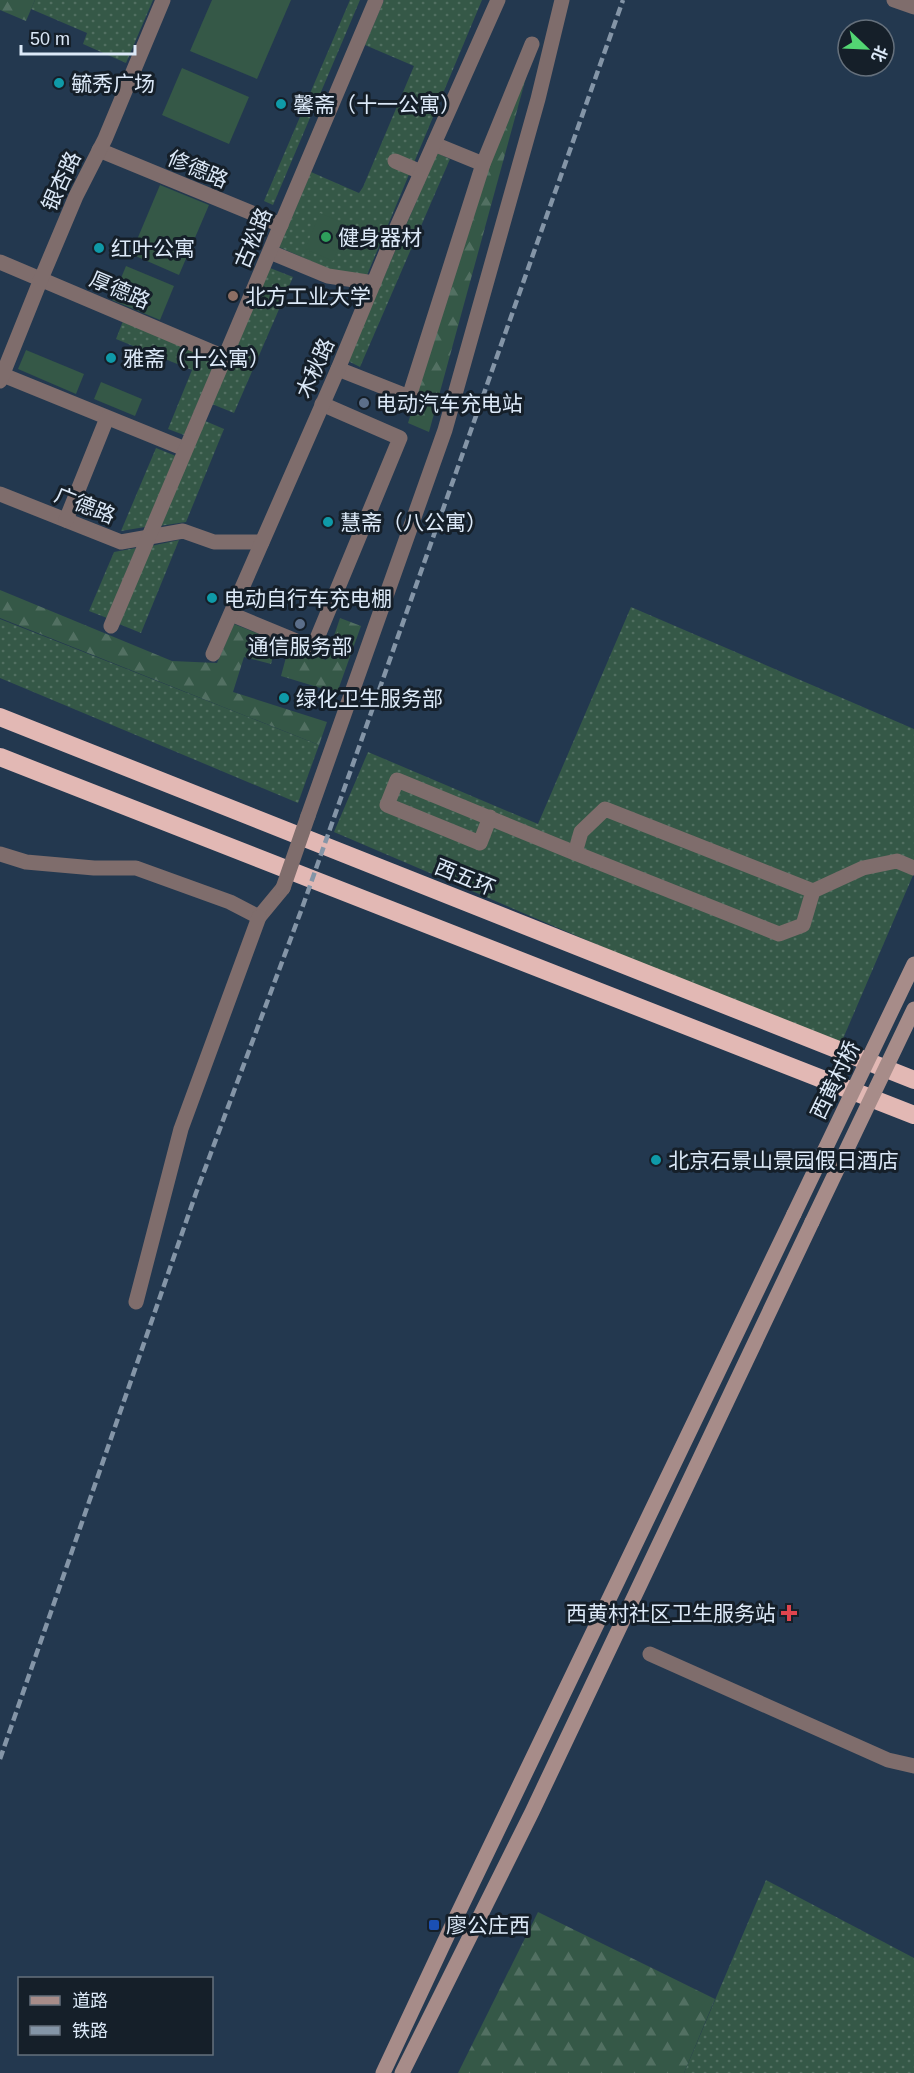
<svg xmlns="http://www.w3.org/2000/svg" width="914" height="2073" viewBox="0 0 914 2073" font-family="Arial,'Noto Sans SC',sans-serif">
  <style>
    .grass { fill: url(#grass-dots) }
    .forest { fill: url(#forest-firs) }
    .garden { fill: #355847 }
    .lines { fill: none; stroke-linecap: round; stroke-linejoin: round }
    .minor { stroke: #7f6d6c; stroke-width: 15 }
    .secondary { stroke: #a78c89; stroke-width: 15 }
    .motorway { stroke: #e2b8b4; stroke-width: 18 }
    .rail { stroke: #8495a7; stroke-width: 4.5; stroke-dasharray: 9 4.5; stroke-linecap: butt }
    .minor-bridge { stroke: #7f6d6c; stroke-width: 15 }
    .secondary-bridge { stroke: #a78c89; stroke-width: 15 }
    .culture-dot { fill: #0f9aa8; stroke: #151f29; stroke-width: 2 }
    .leisure-dot { fill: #2e9e5b; stroke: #151f29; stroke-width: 2 }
    .education-dot { fill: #8d6e63; stroke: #151f29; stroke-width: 2 }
    .service-dot { fill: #5c6f8a; stroke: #151f29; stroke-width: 2 }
    .health-dot { fill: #e0444e; stroke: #151f29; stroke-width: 2 }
    .transit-dot { fill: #1a4fb4; stroke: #151f29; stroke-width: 2 }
    .labels { text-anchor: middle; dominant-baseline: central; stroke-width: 6; stroke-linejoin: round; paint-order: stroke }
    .poi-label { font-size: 21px; fill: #dce9f8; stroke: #151f29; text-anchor: start }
    .street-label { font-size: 21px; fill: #dce9f8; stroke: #151f29 }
  </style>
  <defs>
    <pattern id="grass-dots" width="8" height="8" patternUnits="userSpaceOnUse" patternTransform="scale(1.5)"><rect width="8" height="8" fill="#355847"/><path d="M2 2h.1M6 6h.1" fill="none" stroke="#527062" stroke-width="1.8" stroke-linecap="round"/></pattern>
    <pattern id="forest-firs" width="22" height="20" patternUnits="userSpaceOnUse" patternTransform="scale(1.5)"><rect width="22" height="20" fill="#355847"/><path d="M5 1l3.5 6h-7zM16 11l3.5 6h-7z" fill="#527062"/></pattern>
  </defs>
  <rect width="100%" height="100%" fill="#23384f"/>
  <g class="grass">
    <path d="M35,0H153L126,63L83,44L87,33L31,9Z"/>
    <path d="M350,0H360L273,205L264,201Z"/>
    <path d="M384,0H482L367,275L331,270L279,247L311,172L359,193L363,187L414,66L365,45Z"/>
    <path d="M437,153L450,159L360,367L348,361Z"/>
    <path d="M270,268L293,277L234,413L212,404Z"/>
    <path d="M123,321L216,360L184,435L168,429L192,370L116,339Z"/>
    <path d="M203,420L224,429L186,522L159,526Z"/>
    <path d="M156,448L176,456L145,527L121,531Z"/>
    <path d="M179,540L141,633L119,624L151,546Z"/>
    <path d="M136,548L107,618L89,611L114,552Z"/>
    <path d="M631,607L914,729V873L839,1048L334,832L368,752L538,824Z"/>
    <path d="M0,619L319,745L298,803L0,678Z"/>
    <path d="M766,1880L914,1958V2073H684Z"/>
  </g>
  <g class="forest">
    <path d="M0,0H35L26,21L0,10Z"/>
    <path d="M533,52L429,432L408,423L488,166Z"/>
    <path d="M0,590L172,661L217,663L234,624L277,641L271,664L244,657L233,692L327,722L319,745L0,618Z"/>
    <path d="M340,618L361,626L337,693L281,676L289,646L326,660Z"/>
    <path d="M538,1912L715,1999L684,2073H458Z"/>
  </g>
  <g class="garden">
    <path d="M212,0H291L257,79L190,51Z"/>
    <path d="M182,68L249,97L229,144L162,115Z"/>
    <path d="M160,185L209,205L179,275L131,254Z"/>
    <path d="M320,213L348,225L333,261L305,249Z"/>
    <path d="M126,266L174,286L160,320L112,300Z"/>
    <path d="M26,350L84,374L76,394L18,369Z"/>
    <path d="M101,382L142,399L135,416L94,399Z"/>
  </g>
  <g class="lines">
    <g class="minor">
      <path d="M894,0L914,7"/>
      <path d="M434,144L483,164"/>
      <path d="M99,150L281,225"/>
      <path d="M395,161L421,172"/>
      <path d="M270,252L328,276L374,283"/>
      <path d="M0,262L224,357"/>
      <path d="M338,369L409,397L483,164L532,44"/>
      <path d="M3,375L185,449"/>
      <path d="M0,381L41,279L76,196L105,139L163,0"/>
      <path d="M0,494L121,542L183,531L214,542H262"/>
      <path d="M66,520L107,418"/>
      <path d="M231,614L313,648L400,438L322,404"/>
      <path d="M111,626L376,0"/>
      <path d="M213,654L338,369L396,229L498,0"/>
      <path d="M308,816L445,430L538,99L562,0"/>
      <path d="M490,817L480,843L387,805L397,780L575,853"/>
      <path d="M0,854L26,862L94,868H136L230,902L259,917L283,888"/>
      <path d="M813,891L803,925L779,934L575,853L581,832L605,809L813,891L863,868L897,861L914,868"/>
      <path d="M136,1302L181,1129L259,917"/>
      <path d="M650,1654L888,1760L914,1766"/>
    </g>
    <g class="secondary">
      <path d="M383,2073L449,1932L794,1214"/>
      <path d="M402,2073L532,1812L812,1222"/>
    </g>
    <g class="motorway">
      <path d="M0,717L914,1080"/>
      <path d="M0,757L914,1115"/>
    </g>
    <path class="rail" d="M0,1759L196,1193L301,911L623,0"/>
    <path class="minor-bridge" d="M283,888L308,816"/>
    <g class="secondary-bridge">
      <path d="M794,1214L914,964"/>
      <path d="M812,1222L914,1009"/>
    </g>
  </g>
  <g class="culture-dot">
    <circle cx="59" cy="83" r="6"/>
    <circle cx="281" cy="104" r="6"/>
    <circle cx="99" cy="248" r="6"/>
    <circle cx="111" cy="358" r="6"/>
    <circle cx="328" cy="522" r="6"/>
    <circle cx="212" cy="598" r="6"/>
    <circle cx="284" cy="698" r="6"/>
    <circle cx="656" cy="1160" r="6"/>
  </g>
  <circle class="leisure-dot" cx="326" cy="237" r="6"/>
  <circle class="education-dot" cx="233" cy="296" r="6"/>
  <g class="service-dot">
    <circle cx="364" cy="403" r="6"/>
    <circle cx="300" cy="624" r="6"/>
  </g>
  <path class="health-dot" d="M786 1604h6v6h6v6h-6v6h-6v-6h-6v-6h6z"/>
  <rect class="transit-dot" x="428" y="1919" width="12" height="12" rx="3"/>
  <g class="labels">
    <g class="poi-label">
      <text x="71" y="83">毓秀广场</text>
      <text x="293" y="104">馨斋（十一公寓）</text>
      <text x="338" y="237">健身器材</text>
      <text x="111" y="248">红叶公寓</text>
      <text x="245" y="296">北方工业大学</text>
      <text x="123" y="358">雅斋（十公寓）</text>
      <text x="376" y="403">电动汽车充电站</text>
      <text x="340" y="522">慧斋（八公寓）</text>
      <text x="224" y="598">电动自行车充电棚</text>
      <text x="300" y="646" text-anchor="middle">通信服务部</text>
      <text x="296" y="698">绿化卫生服务部</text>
      <text x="668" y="1160">北京石景山景园假日酒店</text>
      <text x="776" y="1613" text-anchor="end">西黄村社区卫生服务站</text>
      <text x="446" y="1925">廖公庄西</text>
    </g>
    <g class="street-label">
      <text transform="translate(198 169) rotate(23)">修德路</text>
      <text transform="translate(61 181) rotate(-65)">银杏路</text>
      <text transform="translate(253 238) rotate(-67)">古松路</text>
      <text transform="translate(120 290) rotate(23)">厚德路</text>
      <text transform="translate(315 368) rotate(-66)">木秋路</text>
      <text transform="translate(85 505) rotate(22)">广德路</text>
      <text transform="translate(465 877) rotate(22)">西五环</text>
      <text transform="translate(835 1080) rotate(-64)">西黄村桥</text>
    </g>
  </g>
  <rect x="18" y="1977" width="195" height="78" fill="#151f29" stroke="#65707c" stroke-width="1.5"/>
  <rect x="30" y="1996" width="30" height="9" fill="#a78c89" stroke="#65707c" stroke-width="1.5"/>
  <text x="72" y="2007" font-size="18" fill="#dce9f8">道路</text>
  <rect x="30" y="2026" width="30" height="9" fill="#8495a7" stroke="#65707c" stroke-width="1.5"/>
  <text x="72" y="2037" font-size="18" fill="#dce9f8">铁路</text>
  <g transform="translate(866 48) rotate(113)"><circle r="28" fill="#151f29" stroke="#65707c" stroke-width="1.5"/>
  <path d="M0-4.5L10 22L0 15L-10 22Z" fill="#53d673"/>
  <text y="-9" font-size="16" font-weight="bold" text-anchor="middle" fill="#dce9f8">北</text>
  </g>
  <path d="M21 45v9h114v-9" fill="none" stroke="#dce9f8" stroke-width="3"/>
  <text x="30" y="45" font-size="18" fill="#dce9f8" stroke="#151f29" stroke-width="4.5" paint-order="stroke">50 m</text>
</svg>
